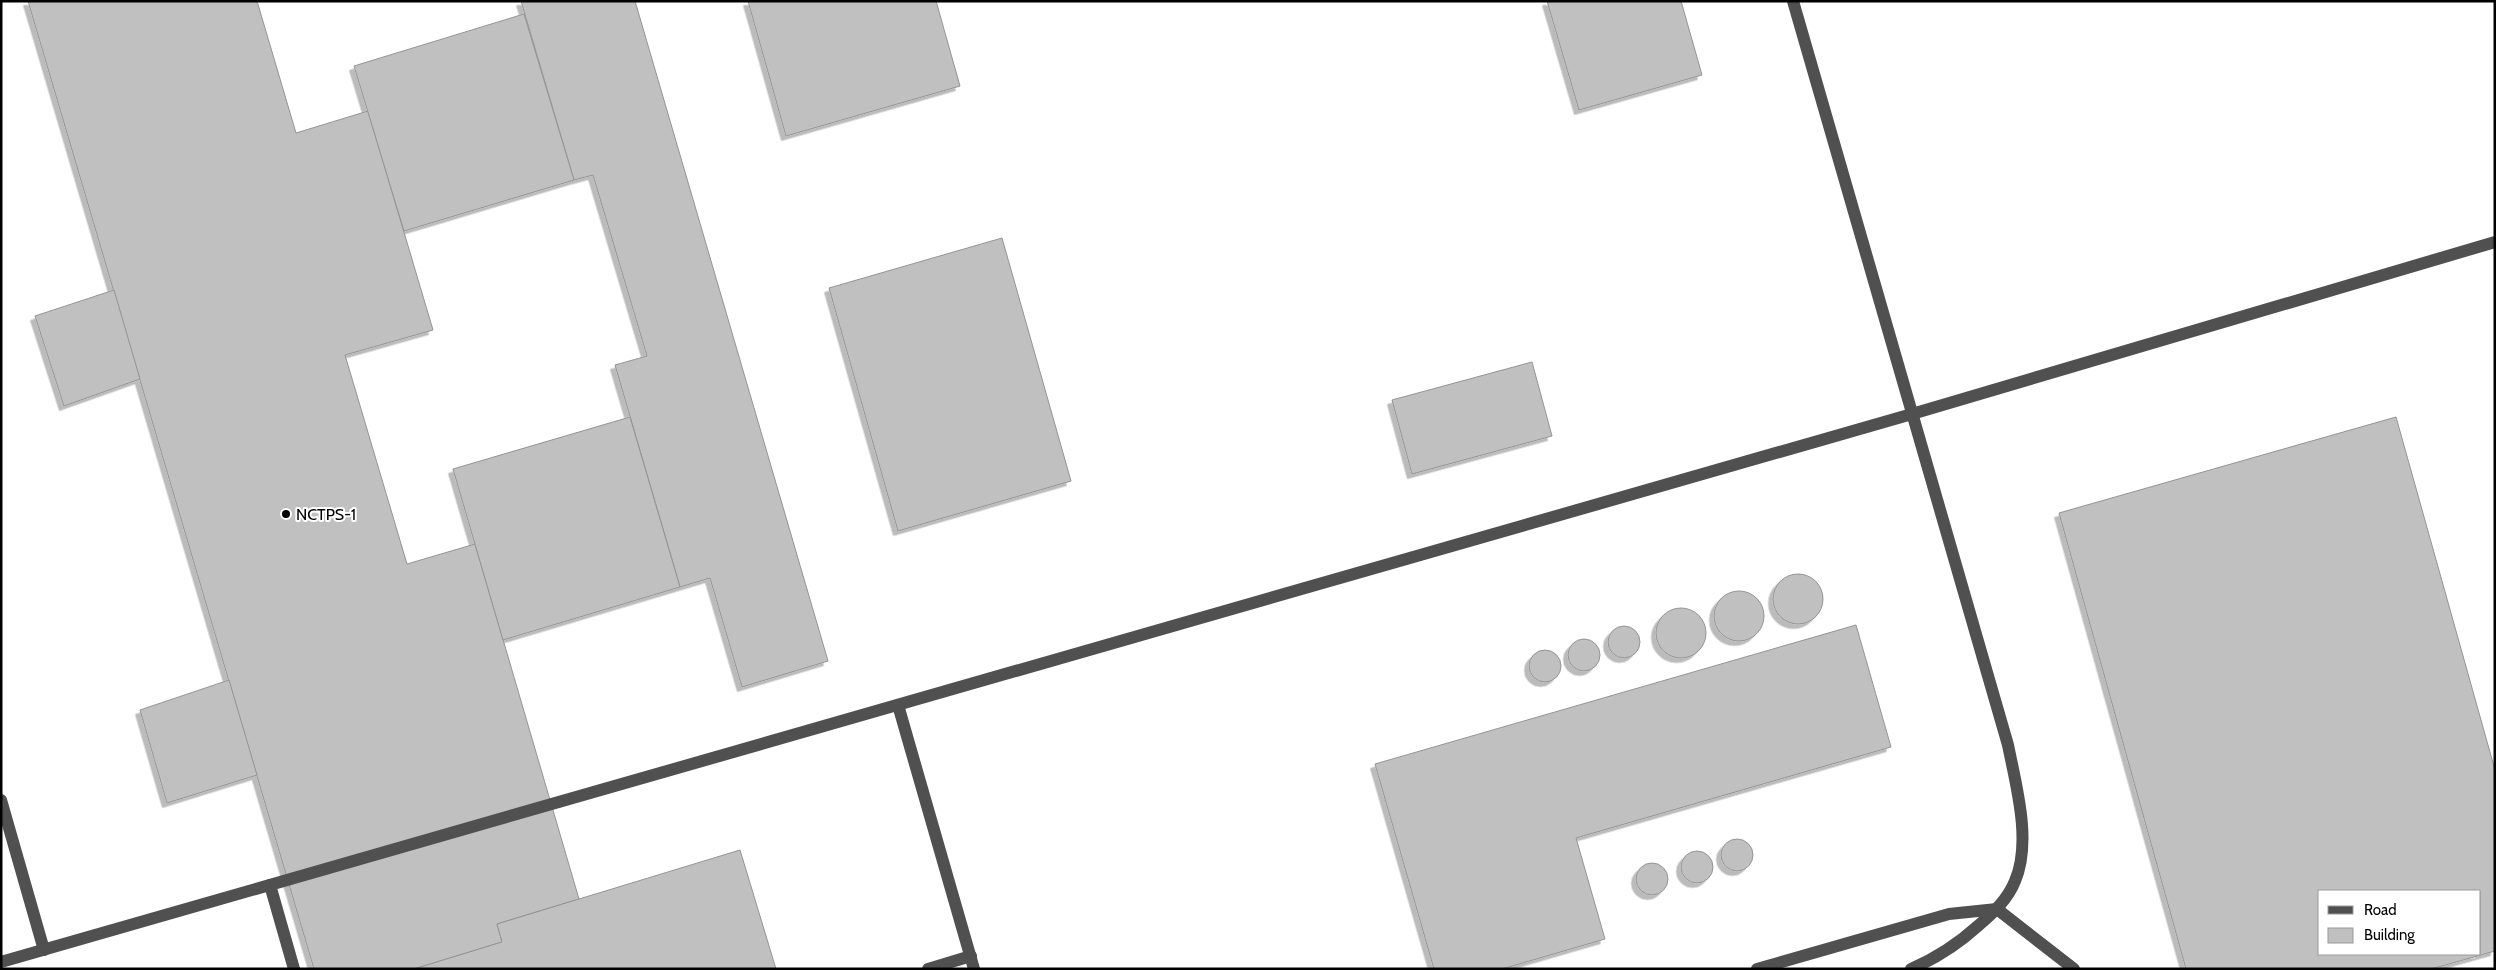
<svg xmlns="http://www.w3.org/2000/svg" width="2496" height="970" viewBox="0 0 2496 970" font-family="Cabin,sans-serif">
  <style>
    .building { fill: #c0c0c0; stroke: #949494; fill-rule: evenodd; filter: url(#shadow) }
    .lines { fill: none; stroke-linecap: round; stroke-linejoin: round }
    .minor { stroke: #505050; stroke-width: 12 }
    .poi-dot { fill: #000; stroke: #fff; stroke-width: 2 }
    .labels { text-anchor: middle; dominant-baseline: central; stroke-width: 4; stroke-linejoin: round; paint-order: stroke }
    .poi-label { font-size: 16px; fill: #000; stroke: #fff; text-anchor: start }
  </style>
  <defs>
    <filter id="shadow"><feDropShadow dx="-4.5" dy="4.5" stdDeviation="0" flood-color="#0004"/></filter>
  </defs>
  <rect width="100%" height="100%" fill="#fff"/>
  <g class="building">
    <path d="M28,1H257L296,133L368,111L433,330L345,355L407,564L475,544L579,899L497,924L502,942L414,969H314Z"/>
    <path d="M521,1H635L828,661L742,687L710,578L680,587L615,365L647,356L593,175L574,180Z"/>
    <path d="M748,1H936L960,86L786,136Z"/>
    <path d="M1547,1H1681L1702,75L1579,110Z"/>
    <path d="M524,14L574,180L404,231L354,66Z"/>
    <path d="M1002,238L1071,481L898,531L829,288Z"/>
    <path d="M114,290L140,379L64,406L35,316Z"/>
    <path d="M1532,362L1552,436L1412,474L1392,400Z"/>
    <path d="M630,417L680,587L503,640L453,469Z"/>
    <path d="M2396,417L2495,770V951L2431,969H2186L2059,513ZM2320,891H2480V954H2320Z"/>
    <circle cx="1798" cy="599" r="25"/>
    <circle cx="1739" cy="616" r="25"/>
    <circle cx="1681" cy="633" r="25"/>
    <path d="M1856,625L1891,747L1576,838L1605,939L1502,969H1434L1375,764Z"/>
    <circle cx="1624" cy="642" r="16"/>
    <circle cx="1584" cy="655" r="16"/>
    <circle cx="1545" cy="666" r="16"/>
    <path d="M229,680L257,775L167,803L140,710Z"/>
    <circle cx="1737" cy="855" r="16"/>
    <path d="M740,850L776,969H414L502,942L497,924Z"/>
    <circle cx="1697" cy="867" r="16"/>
    <circle cx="1652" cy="879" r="16"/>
  </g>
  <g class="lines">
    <g class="minor">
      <path d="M1793,1L2008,745C2016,785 2032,842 2015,881C2008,899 1993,913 1979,925C1958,944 1937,958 1911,969"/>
      <path d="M898,705L974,969"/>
      <path d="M1,800L44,950"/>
      <path d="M270,885L294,969"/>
      <path d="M1,962L1912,414L2495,242"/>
      <path d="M928,969L971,956"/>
      <path d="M1757,969L1949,914L1997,909L2074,969"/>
    </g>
  </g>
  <circle class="poi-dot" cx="286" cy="514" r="5"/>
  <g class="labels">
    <g class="poi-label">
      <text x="296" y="514">NCTPS-1</text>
    </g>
  </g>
  <rect width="2496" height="970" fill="none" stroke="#000000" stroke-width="5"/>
  <rect x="2318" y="890" width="162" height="65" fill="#ffffff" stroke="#999999"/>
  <rect x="2328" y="906" width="25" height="8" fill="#505050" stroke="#999999"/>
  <text x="2364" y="915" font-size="15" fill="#000000">Road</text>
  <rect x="2328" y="928" width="25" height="15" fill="#c0c0c0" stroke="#999999"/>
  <text x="2364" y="940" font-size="15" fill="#000000">Building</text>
</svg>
